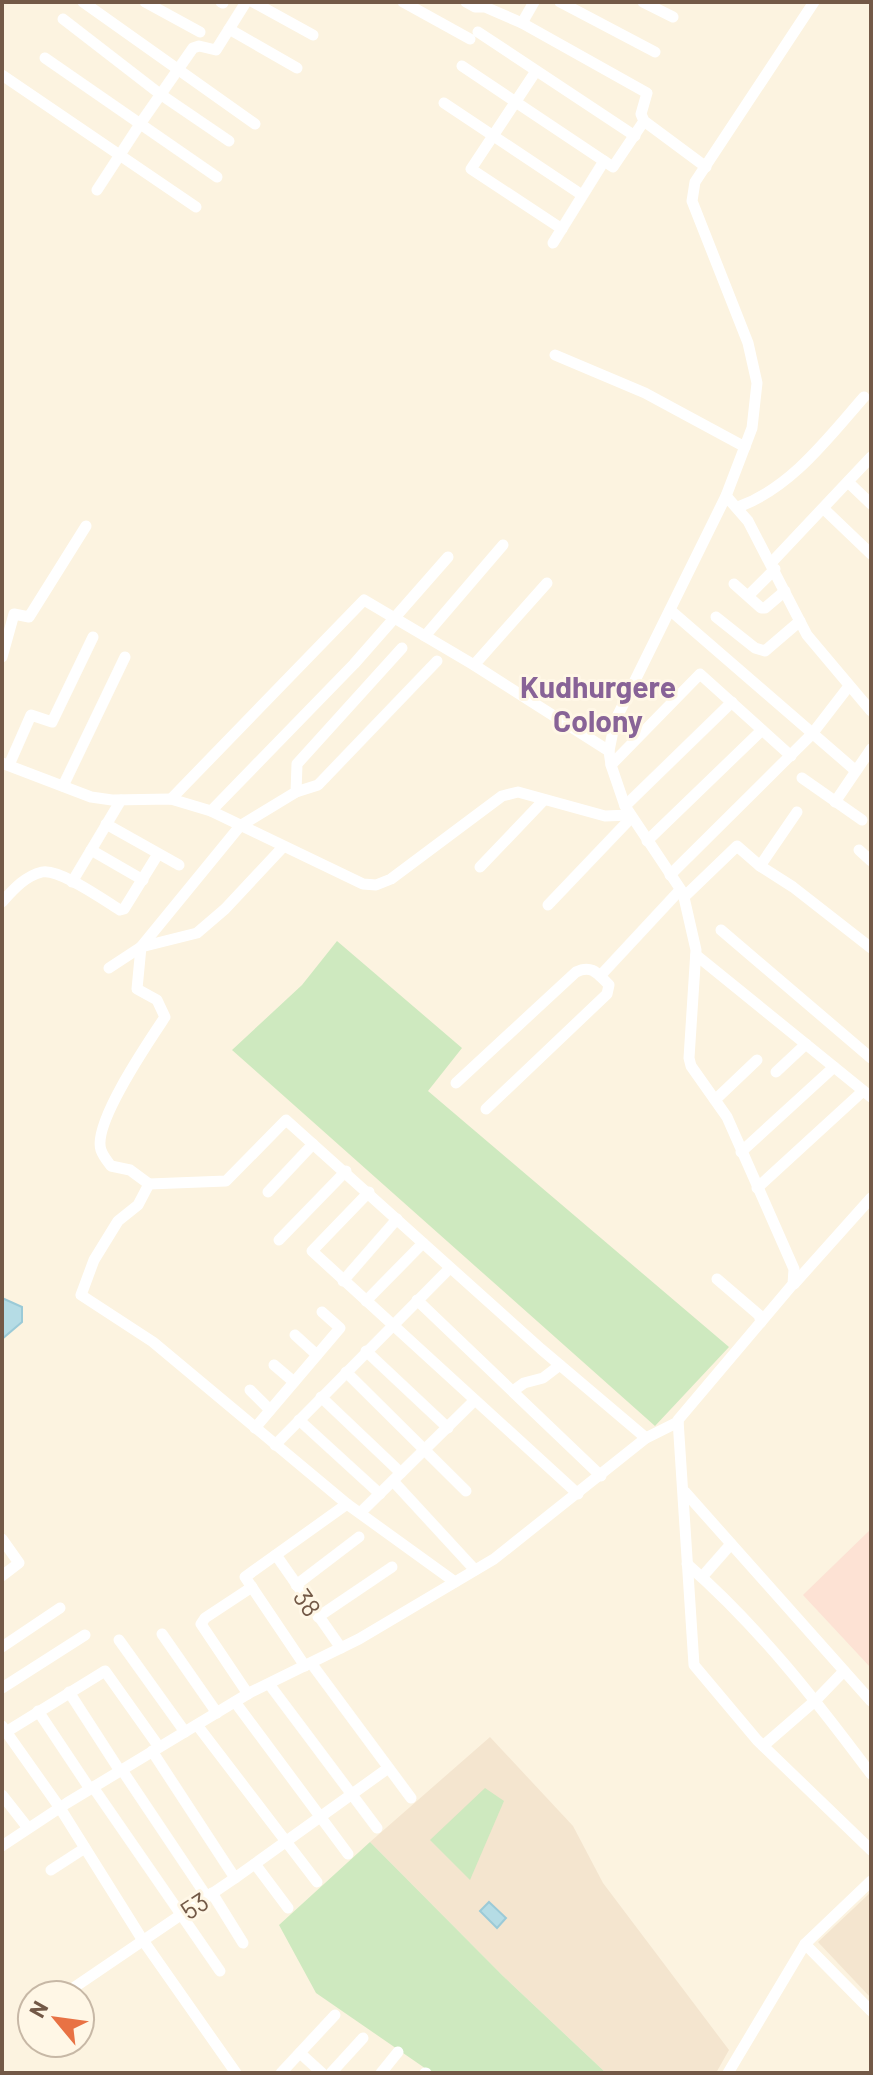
<svg xmlns="http://www.w3.org/2000/svg" width="873" height="2075" viewBox="0 0 873 2075" font-family="Barlow,sans-serif">
  <style>
    .residential { fill: #f4e5cf }
    .commercial { fill: #fde2d4 }
    .green { fill: #cee9bf }
    .water { fill: #b5dce5; stroke: #9bcad7; stroke-width: 2 }
    .lines { fill: none; stroke-linecap: round; stroke-linejoin: round }
    .minor { stroke: #fff; stroke-width: 11 }
    .labels { text-anchor: middle; dominant-baseline: central; stroke-width: 6; stroke-linejoin: round; paint-order: stroke }
    .street-label { font-size: 26px; fill: #735947; stroke: #fff7e6 }
    .quarter-label { font-size: 30px; font-weight: bold; fill: #886397; stroke: #fff7e6 }
  </style>
  <rect width="100%" height="100%" fill="#fcf3e0"/>
  <g class="residential">
    <path d="M490,1737L573,1826L603,1883L729,2050L716,2073H606L503,1976L370,1842Z"/>
    <path d="M871,1892V1998L818,1942Z"/>
  </g>
  <path class="commercial" d="M871,1529V1668L803,1595Z"/>
  <g class="green">
    <path d="M337,941L462,1048L428,1091L729,1347L655,1426L232,1050L302,985Z"/>
    <path d="M485,1788L504,1801L470,1880L430,1840Z"/>
    <path d="M370,1842L503,1976L606,2073H432L316,1993L279,1925Z"/>
  </g>
  <g class="water">
    <path d="M2,1298L22,1307V1322L2,1339Z"/>
    <path d="M489,1902L506,1918L497,1928L480,1911Z"/>
  </g>
  <g class="lines">
    <g class="minor">
      <path d="M83,2L255,124"/>
      <path d="M145,2L200,32"/>
      <path d="M221,2L223,3"/>
      <path d="M253,2L313,35"/>
      <path d="M403,2L470,39"/>
      <path d="M466,2L475,7H485L522,23L647,93L641,114L644,121L706,167"/>
      <path d="M560,2L655,52"/>
      <path d="M643,2L673,17"/>
      <path d="M814,2L695,182L692,201L748,343L757,383L752,428L726,496L615,721L609,751L611,765L625,806L683,893L696,950L689,1058L691,1066L727,1117L794,1269L793,1284L678,1420L694,1665L757,1740L871,1850"/>
      <path d="M63,19L160,94L229,141"/>
      <path d="M522,23L534,2"/>
      <path d="M229,29L297,68"/>
      <path d="M478,32L635,136"/>
      <path d="M45,58L217,177"/>
      <path d="M462,66L613,167L644,121"/>
      <path d="M536,71L471,169L562,229"/>
      <path d="M2,75L196,207"/>
      <path d="M444,103L582,195"/>
      <path d="M97,190L140,124L193,48L199,46L216,50L246,2"/>
      <path d="M553,243L604,161"/>
      <path d="M555,355L645,393L745,447"/>
      <path d="M848,482L871,504"/>
      <path d="M726,496L748,521L807,635L871,711"/>
      <path d="M738,507C791,488 828,438 864,397"/>
      <path d="M824,509L871,554"/>
      <path d="M772,562L871,457"/>
      <path d="M734,584L761,608H765L785,591"/>
      <path d="M749,595L775,569"/>
      <path d="M670,610L856,771"/>
      <path d="M716,617L755,648L765,651L800,621"/>
      <path d="M425,636L503,545"/>
      <path d="M402,648L297,764L296,792L240,826L141,947L137,989L157,1000L165,1017C149,1041 92,1124 101,1150C103,1156 108,1162 111,1166L130,1170L149,1184L138,1205L118,1221L94,1260L81,1295L153,1342L347,1504L455,1582"/>
      <path d="M2,657L14,614L29,617L86,526"/>
      <path d="M474,665L547,583"/>
      <path d="M2,763L91,797L112,800L171,799L211,811L363,884L376,885L391,879L502,796L518,792L605,816L630,815"/>
      <path d="M9,765L31,715L52,722L93,637"/>
      <path d="M611,765L700,674L791,756"/>
      <path d="M802,778L862,820"/>
      <path d="M63,786L125,657"/>
      <path d="M296,792L318,785L437,661"/>
      <path d="M171,799L364,600L474,665L609,751"/>
      <path d="M835,802L871,749"/>
      <path d="M625,806L732,702"/>
      <path d="M211,811L354,664L448,557"/>
      <path d="M106,824L179,865"/>
      <path d="M647,841L762,730"/>
      <path d="M91,850L143,880"/>
      <path d="M859,850L871,861"/>
      <path d="M760,866L797,812"/>
      <path d="M480,867L544,800"/>
      <path d="M670,875L812,734L849,686"/>
      <path d="M72,882L121,800"/>
      <path d="M684,897L737,846L760,866L793,887L871,948"/>
      <path d="M2,902C13,890 25,876 42,872C59,868 104,900 120,910L124,909L158,854"/>
      <path d="M548,905L631,818"/>
      <path d="M721,930L871,1058"/>
      <path d="M696,955L871,1097"/>
      <path d="M109,968L141,947L197,933L225,909L283,847"/>
      <path d="M600,976L680,890"/>
      <path d="M776,1072L806,1044"/>
      <path d="M456,1083L576,972C592,964 598,974 609,985L607,994L486,1109"/>
      <path d="M715,1100L757,1060"/>
      <path d="M741,1152L834,1067"/>
      <path d="M149,1184L226,1181L286,1120L541,1349L646,1438"/>
      <path d="M757,1188L863,1091"/>
      <path d="M268,1192L313,1144"/>
      <path d="M369,1192L312,1251L578,1494"/>
      <path d="M279,1240L346,1171"/>
      <path d="M717,1279L759,1315L761,1322"/>
      <path d="M343,1281L397,1219"/>
      <path d="M794,1284L871,1198"/>
      <path d="M417,1300L601,1476"/>
      <path d="M366,1301L423,1243"/>
      <path d="M295,1335L317,1355"/>
      <path d="M366,1351L448,1428"/>
      <path d="M274,1365L294,1382"/>
      <path d="M346,1372L466,1491"/>
      <path d="M250,1390L270,1410"/>
      <path d="M513,1391L524,1383L543,1378L560,1365"/>
      <path d="M321,1397L401,1473"/>
      <path d="M299,1420L380,1494"/>
      <path d="M255,1428L340,1328L322,1312"/>
      <path d="M275,1445L450,1268"/>
      <path d="M393,1481L475,1570"/>
      <path d="M685,1492L871,1701"/>
      <path d="M360,1513L475,1400"/>
      <path d="M2,1539L19,1563L2,1576"/>
      <path d="M276,1555L341,1648"/>
      <path d="M687,1564C758,1626 815,1699 871,1774"/>
      <path d="M702,1577L731,1544"/>
      <path d="M296,1585L359,1537"/>
      <path d="M318,1617L392,1567"/>
      <path d="M162,1634L217,1713"/>
      <path d="M119,1640L185,1732"/>
      <path d="M2,1647L60,1608"/>
      <path d="M311,1663L411,1798"/>
      <path d="M305,1666L245,1577L347,1504"/>
      <path d="M269,1684L377,1828"/>
      <path d="M2,1688L85,1635"/>
      <path d="M69,1692L120,1771"/>
      <path d="M248,1694L201,1624L205,1618L252,1587"/>
      <path d="M235,1702L348,1854"/>
      <path d="M38,1711L90,1789"/>
      <path d="M197,1725L317,1882"/>
      <path d="M2,1726L60,1808L142,1939L236,2073"/>
      <path d="M6,1732L105,1671L159,1747"/>
      <path d="M763,1746L816,1700L844,1671"/>
      <path d="M152,1751L235,1878"/>
      <path d="M122,1770L207,1897"/>
      <path d="M93,1787L220,1971"/>
      <path d="M2,1795L28,1828"/>
      <path d="M2,1846L67,1803L251,1692L359,1639L494,1559L646,1438L678,1422"/>
      <path d="M255,1864L288,1908"/>
      <path d="M51,1870L85,1848"/>
      <path d="M212,1893L243,1943"/>
      <path d="M805,1944L871,2011"/>
      <path d="M63,1995L235,1878L387,1769"/>
      <path d="M24,2022L32,2017"/>
      <path d="M300,2053L322,2073"/>
      <path d="M281,2073L335,2015"/>
      <path d="M331,2073L363,2038"/>
      <path d="M381,2073L398,2052"/>
      <path d="M425,2073H426"/>
      <path d="M728,2073L805,1944L871,1881"/>
    </g>
  </g>
  <g class="labels">
    <g class="street-label">
      <text transform="translate(308 1602) rotate(55)">38</text>
      <text transform="translate(194 1905) rotate(-33)">53</text>
    </g>
    <g class="quarter-label">
      <text x="598" y="686">Kudhurgere<tspan x="598" dy="34">Colony</tspan></text>
    </g>
  </g>
  <rect width="873" height="2075" fill="none" stroke="#735947" stroke-width="8"/>
  <g transform="translate(56 2019) rotate(299)"><circle r="38" fill="#fff7e6" stroke="#c7b8a6" stroke-width="2"/>
  <path d="M0-6L14 30L0 20L-14 30Z" fill="#e87244"/>
  <text y="-12" font-size="22" font-weight="bold" text-anchor="middle" fill="#735947">N</text>
  </g>
</svg>
